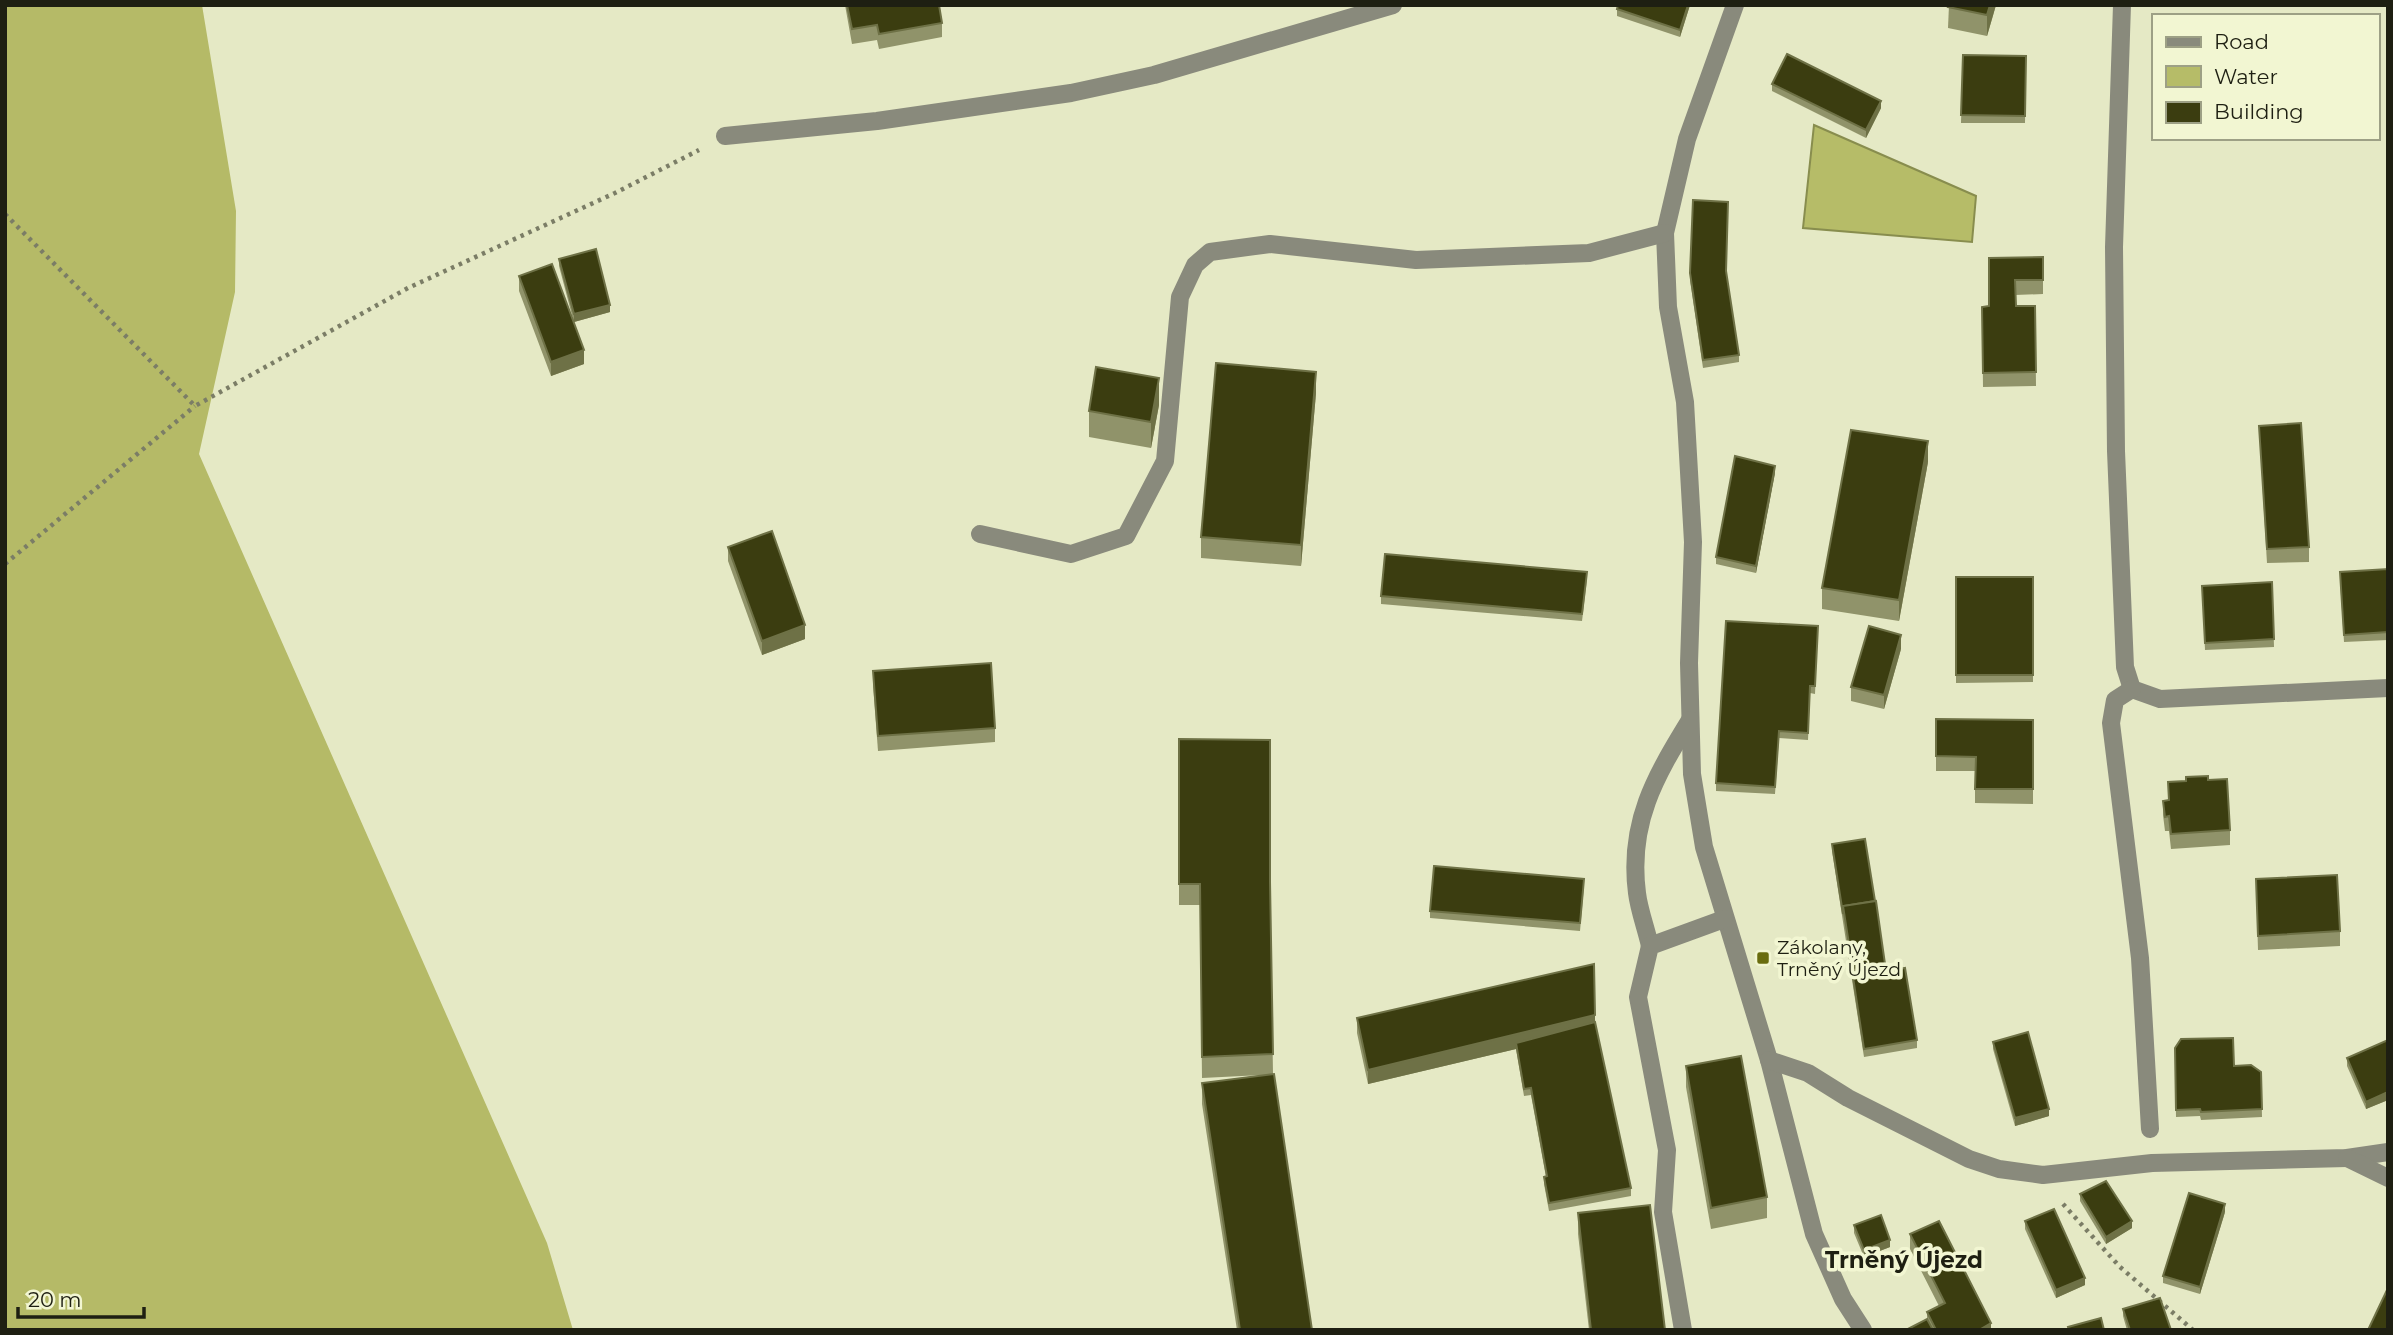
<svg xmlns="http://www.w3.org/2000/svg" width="2393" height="1335" viewBox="0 0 2393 1335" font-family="Montserrat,sans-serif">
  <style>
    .forest { fill: #b5ba67 }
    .water { fill: #b6bc68; stroke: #888d4e; stroke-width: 2 }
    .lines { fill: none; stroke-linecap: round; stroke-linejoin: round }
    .path { stroke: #7b7d66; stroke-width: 4.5; stroke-dasharray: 3.5 5; stroke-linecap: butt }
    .minor { stroke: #898a7c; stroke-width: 18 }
    .wall { fill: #90936a }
    .shaded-wall { fill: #6e7146 }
    .building { fill: #3b3d10; stroke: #6e7146; stroke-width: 2 }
    .poi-dot { fill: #696c0e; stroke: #f2f6d2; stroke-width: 2.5 }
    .labels { text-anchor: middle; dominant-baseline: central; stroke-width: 7; stroke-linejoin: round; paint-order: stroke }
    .poi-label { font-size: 19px; fill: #1e1f12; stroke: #f2f6d2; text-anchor: start }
    .quarter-label { font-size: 23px; font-weight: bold; fill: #1e1f12; stroke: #f2f6d2 }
  </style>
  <rect width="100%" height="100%" fill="#e5e9c5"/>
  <path class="forest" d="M5,5H202L236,211L235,292L199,454L547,1243L573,1330H5Z"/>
  <path class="water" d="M1814,125L1976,196L1972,242L1803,228Z"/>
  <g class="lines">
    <g class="path">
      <path d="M5,214L195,406L408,288L615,193L699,150"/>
      <path d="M5,564L195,406"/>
      <path d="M2063,1204L2120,1267L2193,1330"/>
    </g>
    <g class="minor">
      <path d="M1735,5L1687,139L1665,233L1668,307L1685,402L1693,542L1689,663L1692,774L1704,847L1769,1060L1814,1234L1843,1299L1863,1330"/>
      <path d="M2122,5L2114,247L2116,451L2125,667L2132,689L2160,699L2388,688"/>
      <path d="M725,136L877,121L1071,93L1154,75L1393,5"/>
      <path d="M980,534L1071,554L1126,536L1165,461L1180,297L1195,265L1210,252L1270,244L1416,260L1589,253L1665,233"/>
      <path d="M2132,689L2115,700L2111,723L2140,958L2150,1129"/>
      <path d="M1650,946C1646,928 1639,910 1637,893C1628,823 1655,777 1690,720"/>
      <path d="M1769,1060L1808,1073L1848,1098L1969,1159L1999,1169L2043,1175L2152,1163L2347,1158L2388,1152"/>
      <path d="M2347,1158L2388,1178"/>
      <path d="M1683,1330L1663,1212L1667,1150L1638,997L1650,946L1724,919"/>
    </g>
  </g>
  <g class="wall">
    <path d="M845,5H939L942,23V37L879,49L877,40L852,44Z"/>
    <path d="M1618,5H1690L1680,37L1617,16V9Z"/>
    <path d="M1949,5H1996L1987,36L1948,28Z"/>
    <path d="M1963,55L2026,56L2025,123H1961Z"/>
    <path d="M1772,84L1881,108L1866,138L1772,91Z"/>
    <path d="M1693,200L1726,272L1739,355V362L1703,368L1690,280Z"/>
    <path d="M2043,257V294L2015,295L2016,306H2035L2036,386L1983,387L1982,307L1989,306V258Z"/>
    <path d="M559,259L610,312L574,322L584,364L551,376L519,291V276L573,319L559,266Z"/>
    <path d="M1316,393L1301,566L1201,558V537Z"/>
    <path d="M1159,405L1151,448L1089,437V411Z"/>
    <path d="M2259,426L2309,547V562L2267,563Z"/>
    <path d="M1928,462L1899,621L1822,609V588Z"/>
    <path d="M1775,473L1756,573L1716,564V557Z"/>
    <path d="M728,547L805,639L762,655L728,561Z"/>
    <path d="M2388,569V640L2344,642L2340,580Z"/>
    <path d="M1956,577H2033V682L1956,683Z"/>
    <path d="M1587,579L1582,621L1381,604V596Z"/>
    <path d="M2272,582L2274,647L2205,650L2202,586Z"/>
    <path d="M1818,626L1815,694L1810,693L1808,740L1779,738L1775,794L1716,791V783Z"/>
    <path d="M1901,649L1884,709L1851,701V687Z"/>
    <path d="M873,671L995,728V742L878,751L873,685Z"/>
    <path d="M1936,719L2033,720V804L1975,803V771H1936Z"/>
    <path d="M1179,739L1270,886L1273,1074L1312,1330H1237L1202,1104V1083L1262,1075L1202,1078L1200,905H1179Z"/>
    <path d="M2208,780L2230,830V845L2171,849L2169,831H2165L2163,815V801L2168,800V782Z"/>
    <path d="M1832,844L1875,901L1885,964V971L1917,1040V1048L1864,1057L1832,851Z"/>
    <path d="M2256,879L2340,931V946L2258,950Z"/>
    <path d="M1584,886L1580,931L1430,918V911Z"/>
    <path d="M1357,1018L1595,1022L1631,1188V1196L1549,1211L1544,1184V1177H1546L1531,1095L1524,1096L1516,1049L1368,1084L1357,1033Z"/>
    <path d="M2388,1040V1100L2366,1109L2347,1066V1058Z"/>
    <path d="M1993,1042L2049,1116L2015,1126L1993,1049Z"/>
    <path d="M2175,1048L2234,1066L2261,1072L2262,1117L2201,1120L2200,1116L2176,1117Z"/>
    <path d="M1686,1066L1767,1197V1218L1711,1229L1686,1087Z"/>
    <path d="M2080,1194L2132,1228L2106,1244L2080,1201Z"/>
    <path d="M2225,1212L2200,1294L2163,1283V1276Z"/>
    <path d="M1578,1213L1665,1330H1589L1578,1234Z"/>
    <path d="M2025,1221L2085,1285L2056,1298L2025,1229Z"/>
    <path d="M1854,1225L1890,1247L1864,1257L1854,1233Z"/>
    <path d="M1910,1234L1991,1330H1906L1927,1319V1312L1939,1306L1910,1249Z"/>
    <path d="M2123,1309L2171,1330H2127L2123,1316Z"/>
  </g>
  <g class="shaded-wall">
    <path d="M1688,5H1690L1680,37V30Z"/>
    <path d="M1990,5H1996L1987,36V15Z"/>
    <path d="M1881,101V108L1866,138V130Z"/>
    <path d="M610,305V312L574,322V314Z"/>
    <path d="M584,350V364L551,376V362Z"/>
    <path d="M1316,372V393L1301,566V545Z"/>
    <path d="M1159,378V405L1151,448V422Z"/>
    <path d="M1928,441V462L1899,621V600Z"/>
    <path d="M1775,466V473L1756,573V566Z"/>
    <path d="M805,625V639L762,655V641Z"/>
    <path d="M1901,635V649L1884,709V695Z"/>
    <path d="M1595,1015V1030L1516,1043V1049L1368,1084V1070Z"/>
    <path d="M2388,1092V1100L2366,1109V1102Z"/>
    <path d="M2049,1109V1116L2015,1126V1118Z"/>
    <path d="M2225,1204V1212L2200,1294V1287Z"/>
    <path d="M2132,1221V1228L2106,1244V1237Z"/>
    <path d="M1890,1240V1247L1864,1257V1250Z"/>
    <path d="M2085,1278V1285L2056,1298V1290Z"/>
    <path d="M1991,1323V1330H1979Z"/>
  </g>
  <g class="building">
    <path d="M847,5H939L942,23L879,34L877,25L852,29Z"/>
    <path d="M1618,5H1688L1680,30L1617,9Z"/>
    <path d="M1949,5H1990L1987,15L1948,7Z"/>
    <path d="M1787,54L1881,101L1866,130L1772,84Z"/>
    <path d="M1963,55L2026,56L2025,116L1961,115Z"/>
    <path d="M1693,200L1728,202L1726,271L1739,355L1703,360L1690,273Z"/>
    <path d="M596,249L610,305L574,314L559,259Z"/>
    <path d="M2043,257V280H2015L2016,306H2035L2036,372L1983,373L1982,307L1989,306V258Z"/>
    <path d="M552,264L584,350L551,362L519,276Z"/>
    <path d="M1216,363L1316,372L1301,545L1201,537Z"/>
    <path d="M1096,367L1159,378L1151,422L1089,411Z"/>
    <path d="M2301,423L2309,547L2267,549L2259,426Z"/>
    <path d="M1851,430L1928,441L1899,600L1822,588Z"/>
    <path d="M1735,456L1775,466L1756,566L1716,557Z"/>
    <path d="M772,531L805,625L762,641L728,547Z"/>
    <path d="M1385,554L1587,572L1582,614L1381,596Z"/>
    <path d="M2388,569V632L2344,635L2340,572Z"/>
    <rect x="1956" y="577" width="77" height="98"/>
    <path d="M2272,582L2274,639L2205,643L2202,586Z"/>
    <path d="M1726,621L1818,626L1815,686H1810L1808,733L1779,731L1775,787L1716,783Z"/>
    <path d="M1869,626L1901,635L1884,695L1851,687Z"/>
    <path d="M991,663L995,728L878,736L873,671Z"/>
    <path d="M1936,719L2033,720V789H1975L1976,757L1936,756Z"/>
    <path d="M1179,739L1270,740V882L1273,1054L1202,1057L1200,884H1179Z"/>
    <path d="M2208,776V780L2227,779L2230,830L2171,834L2169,816L2165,817L2163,801L2169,800L2168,782L2186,781V777Z"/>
    <path d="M1865,839L1875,901L1843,906V914L1832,844Z"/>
    <path d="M1434,866L1584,879L1580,923L1430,911Z"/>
    <path d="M2337,875L2340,931L2258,936L2256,879Z"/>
    <path d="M1876,901L1885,964L1853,970L1843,906Z"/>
    <path d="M1594,964L1595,1015L1368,1070L1357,1018Z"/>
    <path d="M1905,968L1917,1040L1864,1049L1853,977Z"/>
    <path d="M1595,1022L1631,1188L1549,1203L1544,1177L1547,1176L1531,1088L1524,1089L1516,1043Z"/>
    <path d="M2028,1032L2049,1109L2015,1118L1993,1042Z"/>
    <path d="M2233,1038L2234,1066L2251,1065L2261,1072L2262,1109L2201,1112L2200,1109L2176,1110L2175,1048L2181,1039Z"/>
    <path d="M2388,1040V1092L2366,1102L2347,1058Z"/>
    <path d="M1741,1056L1767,1197L1711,1208L1686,1066Z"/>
    <path d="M1274,1074L1312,1330H1240L1202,1083Z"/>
    <path d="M2106,1181L2132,1221L2106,1237L2080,1194Z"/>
    <path d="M2189,1193L2225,1204L2200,1287L2163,1276Z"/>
    <path d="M1650,1205L1665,1330H1591L1578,1213Z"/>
    <path d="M2054,1209L2085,1278L2056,1290L2025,1221Z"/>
    <path d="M1881,1215L1890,1240L1864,1250L1854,1225Z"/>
    <path d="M1939,1221L1991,1323L1979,1330H1936L1927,1312L1945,1303L1910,1234Z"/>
    <path d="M2388,1288V1330H2368Z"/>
    <path d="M2160,1298L2171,1330H2130L2123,1309Z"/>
    <path d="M2101,1318L2104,1330H2069L2068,1327Z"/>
    <path d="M1927,1319L1933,1330H1906Z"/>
  </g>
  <rect class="poi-dot" x="1756" y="951" width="14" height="14" rx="3.5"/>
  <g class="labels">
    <g class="poi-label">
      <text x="1777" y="947">Zákolany,<tspan x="1777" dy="22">Trněný Újezd</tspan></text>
    </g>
    <g class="quarter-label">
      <text x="1904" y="1260">Trněný Újezd</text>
    </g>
  </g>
  <rect width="2393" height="1335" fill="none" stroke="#1e1f12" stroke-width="14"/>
  <rect x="2152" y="14" width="228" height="126" fill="#f2f6d2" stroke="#9da085" stroke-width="2"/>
  <rect x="2166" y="37" width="35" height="10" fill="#898a7c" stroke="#9da085" stroke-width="2"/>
  <text x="2214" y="49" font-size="21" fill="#1e1f12">Road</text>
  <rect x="2166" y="66" width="35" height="21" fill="#b6bc68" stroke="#9da085" stroke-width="2"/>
  <text x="2214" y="84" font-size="21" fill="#1e1f12">Water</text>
  <rect x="2166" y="102" width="35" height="21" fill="#3b3d10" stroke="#9da085" stroke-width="2"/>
  <text x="2214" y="119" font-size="21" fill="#1e1f12">Building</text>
  <path d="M18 1307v10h126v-10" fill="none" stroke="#1e1f12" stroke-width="3.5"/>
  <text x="28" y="1307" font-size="21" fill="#1e1f12" stroke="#f2f6d2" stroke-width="5" paint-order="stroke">20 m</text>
</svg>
